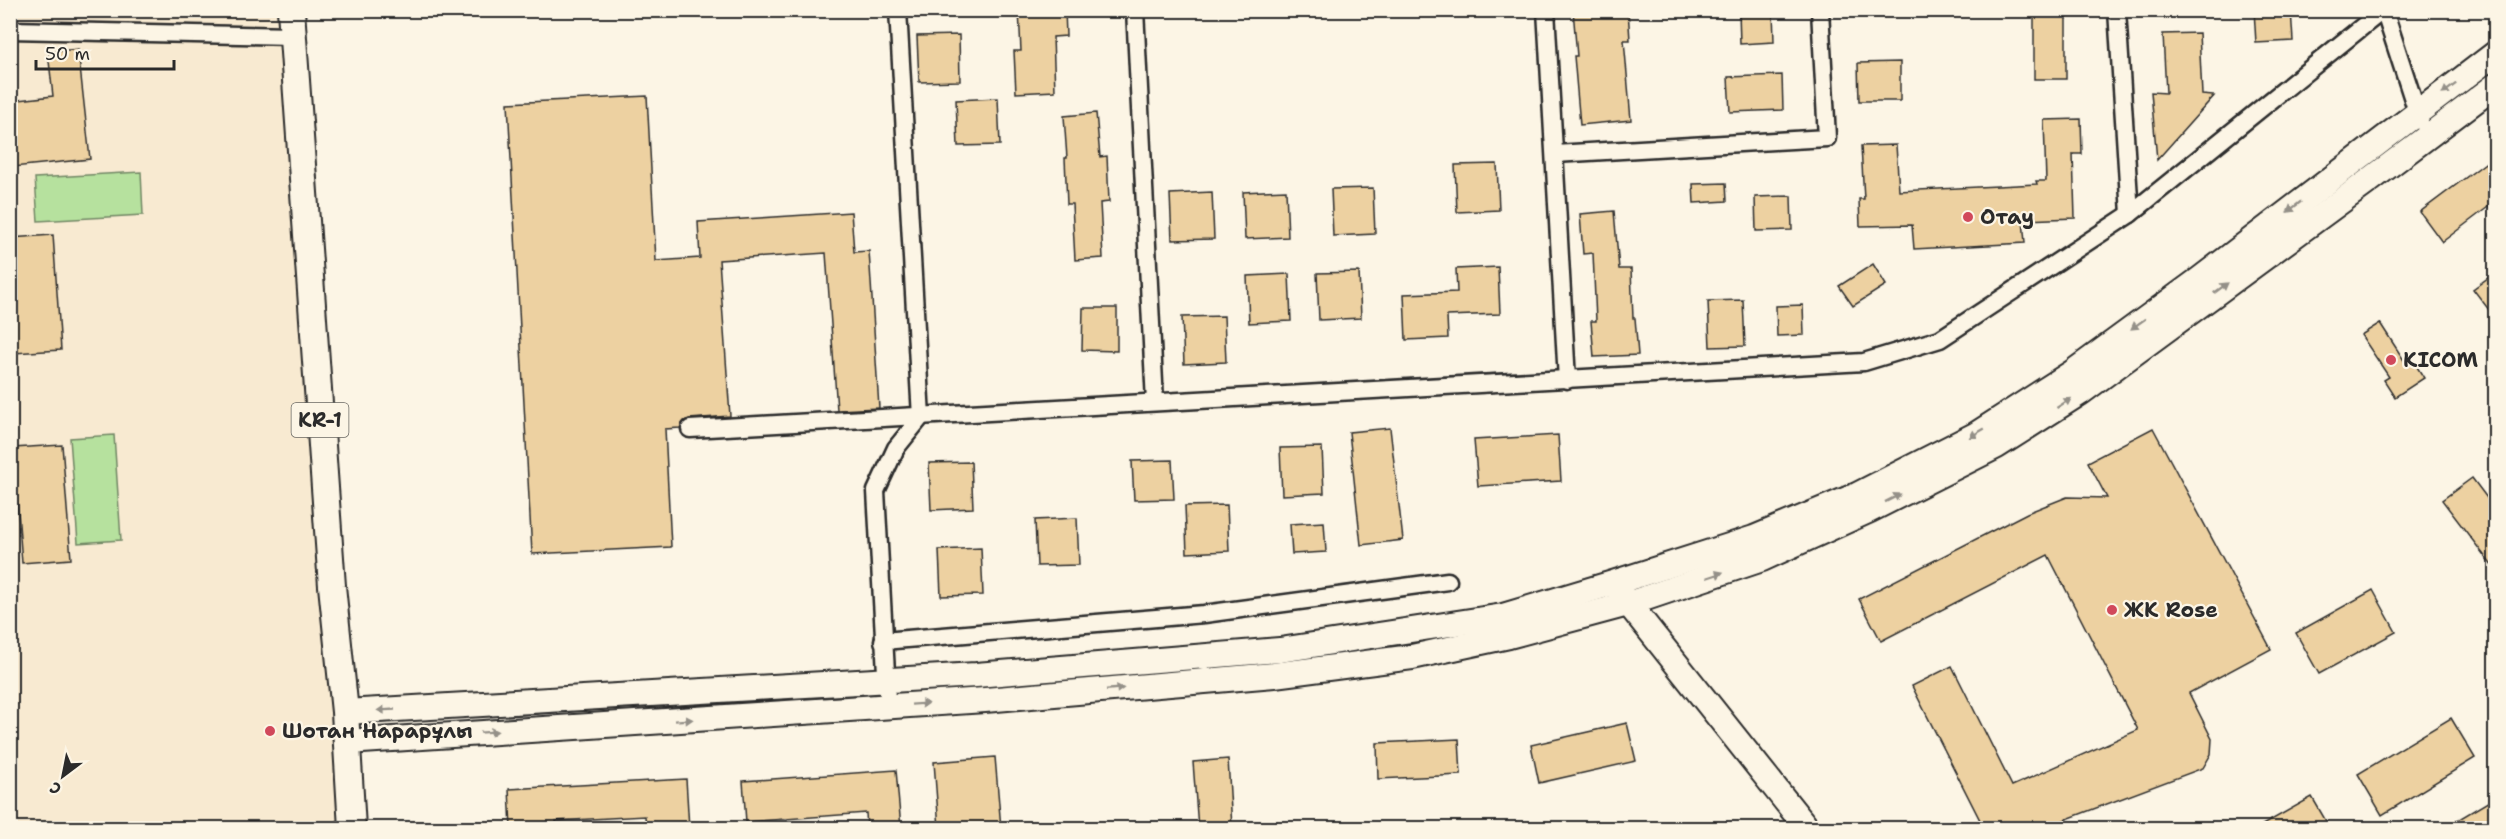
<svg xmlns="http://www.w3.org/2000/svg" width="2506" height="839" viewBox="0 0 2506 839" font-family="'Shantell Sans',sans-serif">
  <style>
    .built { fill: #f8ead1 }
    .green { fill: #b6e19e; stroke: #708664; stroke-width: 1.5 }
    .building { fill: #edd1a1; stroke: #2b2b2b; stroke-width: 1.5 }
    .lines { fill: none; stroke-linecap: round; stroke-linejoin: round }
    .street-casing { stroke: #2b2b2b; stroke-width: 21 }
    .secondary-casing { stroke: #2b2b2b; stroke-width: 28 }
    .primary-casing { stroke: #2b2b2b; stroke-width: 30 }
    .street { stroke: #fcf5e5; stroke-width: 16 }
    .secondary { stroke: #fcf5e5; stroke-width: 24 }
    .primary { stroke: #fcf5e5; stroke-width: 26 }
    .oneway { fill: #949088 }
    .poi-dot { fill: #d1495b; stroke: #fcf5e5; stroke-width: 2 }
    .labels { text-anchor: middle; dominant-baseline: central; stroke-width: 4.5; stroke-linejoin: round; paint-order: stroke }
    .shield { fill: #fcf5e5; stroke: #6a6863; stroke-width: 1.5 }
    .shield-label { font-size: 20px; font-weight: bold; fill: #2b2b2b }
    .poi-label { font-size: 21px; font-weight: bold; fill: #2b2b2b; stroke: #fcf5e5; text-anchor: start }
  </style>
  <rect width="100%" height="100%" fill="#fcf5e5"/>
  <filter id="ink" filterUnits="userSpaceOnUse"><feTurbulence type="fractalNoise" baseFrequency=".0167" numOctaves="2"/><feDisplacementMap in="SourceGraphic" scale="12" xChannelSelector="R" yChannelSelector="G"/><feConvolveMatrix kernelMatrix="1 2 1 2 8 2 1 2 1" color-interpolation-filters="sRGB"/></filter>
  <g filter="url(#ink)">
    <path class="built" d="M10,11H289L346,828H11Z"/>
    <g class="green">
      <path d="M141,172L143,215L38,221L35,178Z"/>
      <path d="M114,435L121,540L78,543L70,438Z"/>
    </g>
    <g class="building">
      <path d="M1019,10H1065L1066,36L1053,37L1055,91L1016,93L1014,51H1021Z"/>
      <path d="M1573,10H1628L1630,40H1624L1631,120L1580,125L1574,56H1577Z"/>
      <path d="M1739,10H1773L1774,42L1740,44Z"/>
      <rect x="2034" y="10" width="32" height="69"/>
      <path d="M2254,10H2291L2293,41L2256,43Z"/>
      <path d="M2199,33L2202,95L2214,96L2157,160L2151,92L2166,93L2163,34Z"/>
      <path d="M959,35L960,81L919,82L917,36Z"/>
      <path d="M78,49L90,159L13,167L10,101L53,96L48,52Z"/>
      <path d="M1900,62V101H1859L1858,63Z"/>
      <path d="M1782,75L1783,110L1730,112L1728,77Z"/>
      <path d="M647,96L656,261L700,258L698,222L851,212L854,252L869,251L879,408L837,410L826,253L719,260L730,416L689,419L684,421L680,428L665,429L671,547L532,554L508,103Z"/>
      <path d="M998,98L1000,145L958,146L956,100Z"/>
      <path d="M1096,113L1100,157L1107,156L1109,202L1100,203L1103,258L1075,260L1072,204H1067L1065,158H1067L1064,116Z"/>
      <path d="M2081,119L2082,154H2073L2075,218L2023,220L2025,243L1914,249L1912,225L1860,226L1859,199H1864L1861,146L1896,145L1899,191L2037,184L2036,181H2046L2044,120Z"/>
      <path d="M2496,155V201L2442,242L2420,212Z"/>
      <path d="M1497,164L1499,210L1457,212L1455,165Z"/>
      <path d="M1726,183L1727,201L1694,203L1693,184Z"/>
      <path d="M1373,188L1375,234L1333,236L1331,189Z"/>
      <path d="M1286,190L1288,237L1245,239L1243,192Z"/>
      <path d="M1212,192L1214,239L1172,240L1170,194Z"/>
      <path d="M1791,196L1792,230L1756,231L1755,197Z"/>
      <path d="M1614,211L1619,269H1631L1633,318H1635L1638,355L1594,357L1591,321H1596L1593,253L1583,254L1580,214Z"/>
      <path d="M53,235L61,350L13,353L10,238Z"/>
      <path d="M1873,264L1886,285L1853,306L1839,286Z"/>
      <path d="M1498,267L1500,314L1447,316L1448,338L1406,340L1404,294L1457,292L1456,269Z"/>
      <path d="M1359,272L1361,318L1319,320L1317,273Z"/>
      <path d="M2496,272V319L2473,289Z"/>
      <path d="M1289,274L1291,321L1249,323L1247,276Z"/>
      <path d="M1743,300L1745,346L1710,347L1708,301Z"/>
      <path d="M1803,305L1804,335L1777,336L1776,306Z"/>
      <path d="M1083,308H1117V351L1082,350Z"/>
      <path d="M1224,316L1226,362L1184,364L1182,317Z"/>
      <path d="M2380,323L2407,365L2414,362L2424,378L2395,397L2384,380L2389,377L2361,335Z"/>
      <path d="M1390,428L1403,540L1361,545L1349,432Z"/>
      <path d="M2153,428L2271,649L2189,693L2212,739L2211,754L2203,768L2043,828H1984L1912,686L1952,666L2012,786L2138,730L2048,555L1881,641L1859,599L2027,513L2067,497L2107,498L2088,462Z"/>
      <path d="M1558,435L1561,481L1478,486L1474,440Z"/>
      <path d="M62,445L71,559L22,563L13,448Z"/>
      <path d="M1322,447L1324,493L1282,495L1280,448Z"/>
      <path d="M1172,460L1174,499L1134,500L1132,461Z"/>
      <path d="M971,462L973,508L931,510L929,463Z"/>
      <path d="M2472,478L2496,510V571L2442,500Z"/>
      <path d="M1227,505L1229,551L1187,553L1185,506Z"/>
      <path d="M1077,518L1079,565L1037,566L1035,520Z"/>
      <path d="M1324,522L1326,552L1292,554L1290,524Z"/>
      <path d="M981,548L983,595L941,596L939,550Z"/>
      <path d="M2373,590L2396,632L2319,674L2296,633Z"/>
      <path d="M2451,718L2475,758L2382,815L2358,774Z"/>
      <path d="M1627,723L1636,761L1539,783L1531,745Z"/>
      <path d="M1459,739L1461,775L1378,779L1377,743Z"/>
      <path d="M995,757L1001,828H939L934,762Z"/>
      <path d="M1228,759L1232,828H1198L1193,762Z"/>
      <path d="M896,770L901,828H867L866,813L746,822L743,781Z"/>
      <path d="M686,779L689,828H646L645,816L556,821L557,828H511L509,789Z"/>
      <path d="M2312,797L2330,828H2257Z"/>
      <path d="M2496,797V828H2444Z"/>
    </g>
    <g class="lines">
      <g class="street-casing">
        <g id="street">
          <path d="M1135,10L1155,402"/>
          <path d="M1546,10L1567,380"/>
          <path d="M2117,10L2130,214"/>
          <path d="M2384,10L2420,121"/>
          <path d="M10,30L292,36"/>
          <path d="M1555,154L1827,138L1820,10"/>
          <path d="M690,429L1864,362L1940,339L2130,214L2383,10"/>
          <path d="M883,641L1204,614L1448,581"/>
          <path d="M887,691L876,491L896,448L921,417L898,10"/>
        </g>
      </g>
      <g class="secondary-casing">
        <g id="secondary">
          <path d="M1620,593L1807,828"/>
          <path d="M345,712L976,675L1280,650L1503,616L1613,583L1754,538L1857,495L1975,435L2073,372L2200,279L2496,53"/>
          <path d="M347,742L985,700L1274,675L1412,657L1509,636L1628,604L1762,559L1870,510L1997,446L2080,393L2370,180L2496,85"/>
        </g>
      </g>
      <g class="primary-casing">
        <path id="primary" d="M291,10L332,586L345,712L352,828"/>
      </g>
      <use href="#street" class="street"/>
      <use href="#secondary" class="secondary"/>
      <use href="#primary" class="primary"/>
    </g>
    <defs><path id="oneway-solid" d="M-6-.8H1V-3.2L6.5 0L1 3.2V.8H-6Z" transform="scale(1.5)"/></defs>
    <g class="oneway">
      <use href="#oneway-solid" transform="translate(2449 89) rotate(143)"/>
      <use href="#oneway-solid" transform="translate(2294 207) rotate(142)"/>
      <use href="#oneway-solid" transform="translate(2221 288) rotate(-36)"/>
      <use href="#oneway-solid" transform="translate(2138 324) rotate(144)"/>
      <use href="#oneway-solid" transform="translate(2064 403) rotate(-33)"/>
      <use href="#oneway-solid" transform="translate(1977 433) rotate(150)"/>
      <use href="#oneway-solid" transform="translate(1893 498) rotate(-27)"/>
      <use href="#oneway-solid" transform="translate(1715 575) rotate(-19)"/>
      <use href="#oneway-solid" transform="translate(1115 689) rotate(-5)"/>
      <use href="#oneway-solid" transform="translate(920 704) rotate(-4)"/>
      <use href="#oneway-solid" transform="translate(386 710) rotate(177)"/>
      <use href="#oneway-solid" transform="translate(684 720) rotate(-4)"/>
      <use href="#oneway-solid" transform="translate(489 732) rotate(-4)"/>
    </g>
  </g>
  <g class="poi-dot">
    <circle cx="1968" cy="217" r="6"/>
    <circle cx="2391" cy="360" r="6"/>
    <circle cx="2112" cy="610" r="6"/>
    <circle cx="270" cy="731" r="6"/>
  </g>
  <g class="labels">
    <rect class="shield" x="291.5" y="403" width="57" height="34" rx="4.5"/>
    <g class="shield-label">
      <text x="320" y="420">KR-1</text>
    </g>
    <g class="poi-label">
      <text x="1980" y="217">Отау</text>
      <text x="2403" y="360">KICOM</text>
      <text x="2124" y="610">ЖК Rose</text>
      <text x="282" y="731">Шотан Нарарұлы</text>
    </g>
  </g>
  <rect width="2506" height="839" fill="none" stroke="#fcf5e5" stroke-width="36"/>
  <rect x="18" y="18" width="2470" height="803" fill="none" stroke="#2b2b2b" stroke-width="2" filter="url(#ink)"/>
  <g transform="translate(63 776) rotate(212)" stroke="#fcf5e5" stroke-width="4.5" paint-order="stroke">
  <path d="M0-4.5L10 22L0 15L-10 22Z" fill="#2b2b2b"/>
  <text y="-9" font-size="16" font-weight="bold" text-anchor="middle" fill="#2b2b2b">С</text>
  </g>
  <path d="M36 60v9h138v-9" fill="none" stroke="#2b2b2b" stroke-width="3"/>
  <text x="45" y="60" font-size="18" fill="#2b2b2b" stroke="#fcf5e5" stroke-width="4.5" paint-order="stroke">50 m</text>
</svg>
